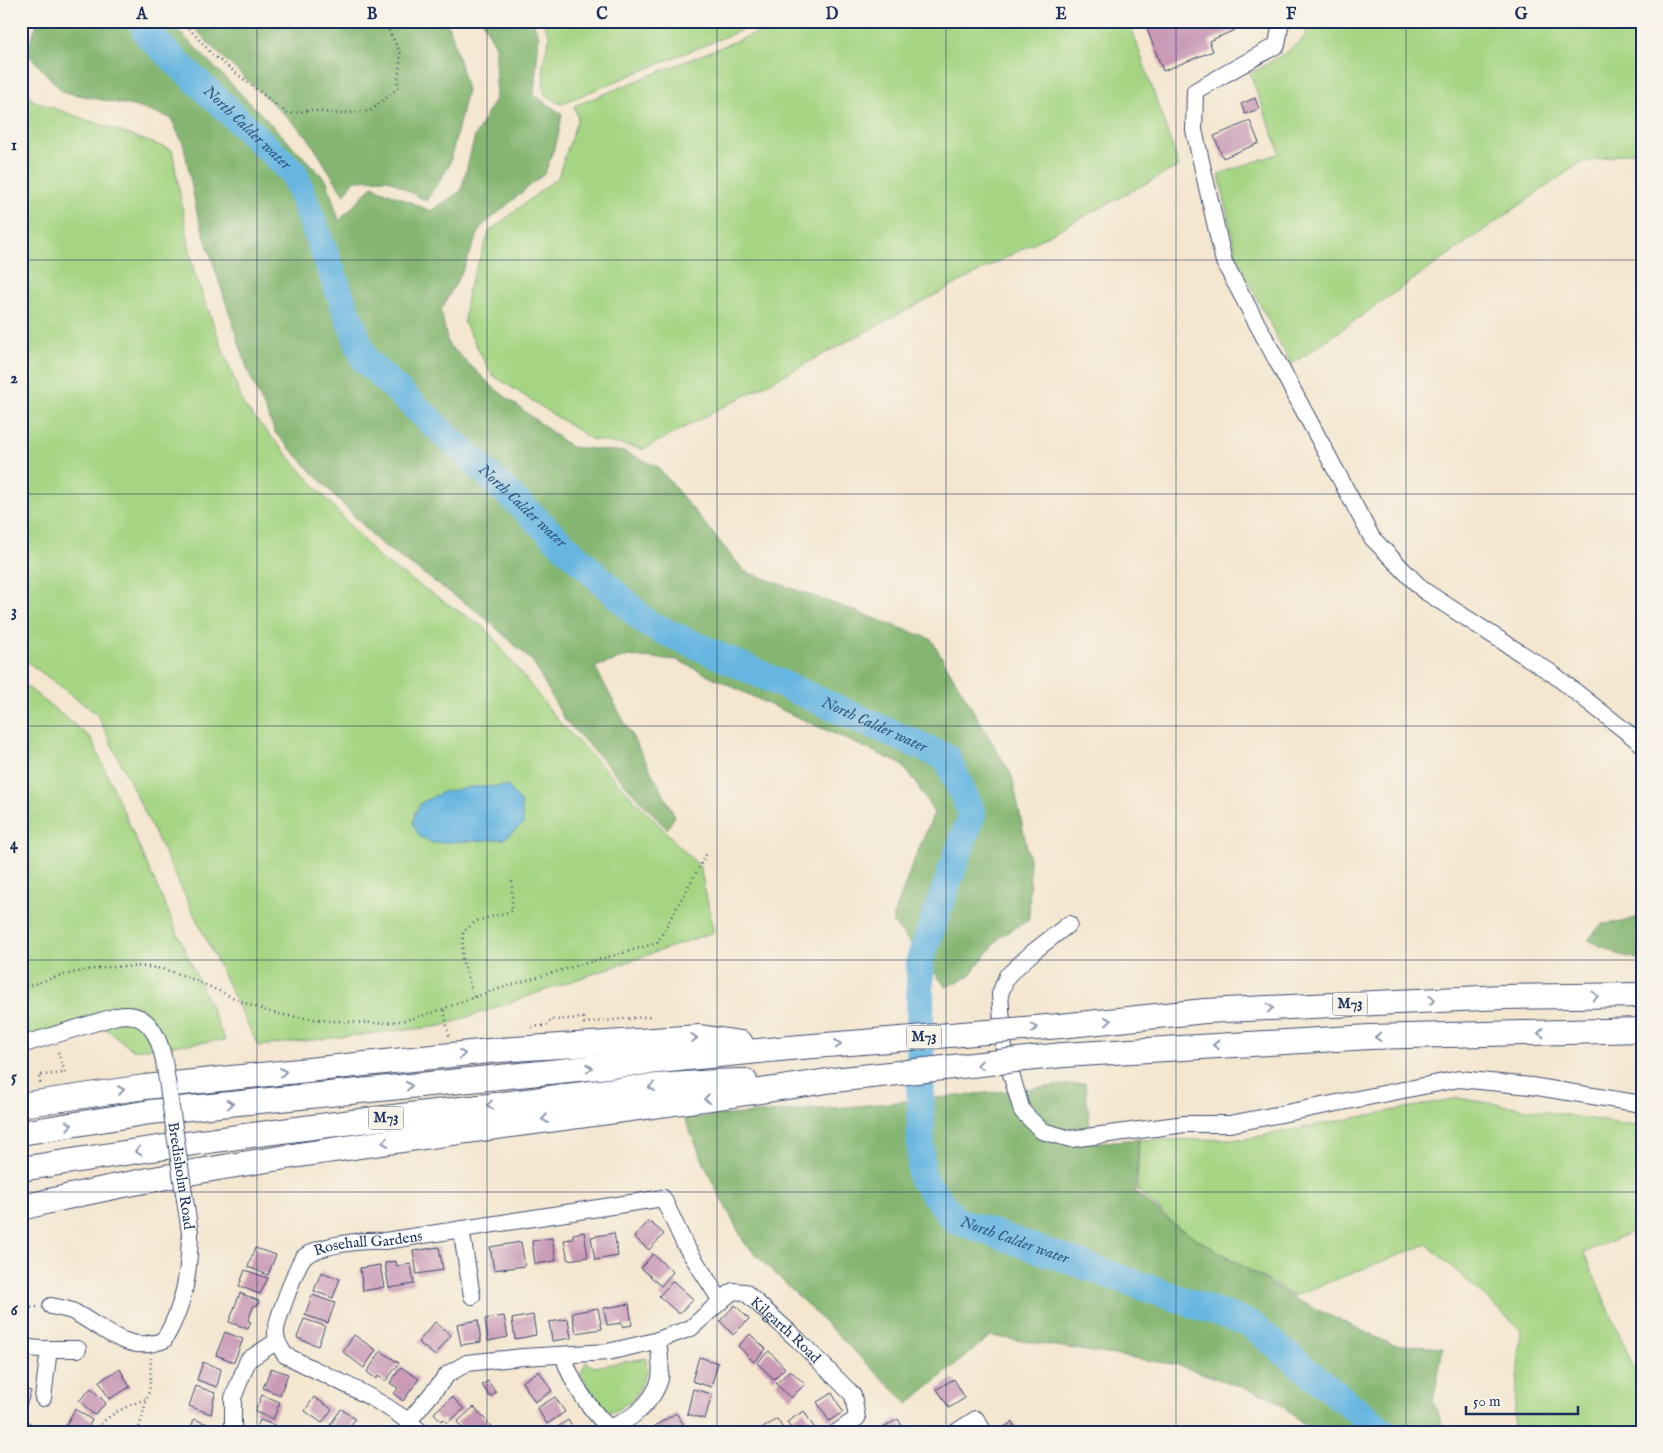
<svg xmlns="http://www.w3.org/2000/svg" width="1663" height="1453" viewBox="0 0 1663 1453" font-family="'IM FELL English',serif">
  <style>
    .green { fill: #a5d583; stroke: #608270 }
    .forest { fill: #84b671; stroke: #507268 }
    .water { fill: #66b6e1; stroke: #4072a0 }
    .lines { fill: none; stroke-linecap: round; stroke-linejoin: round }
    .river { stroke: #66b6e1; stroke-width: 28 }
    .building { fill: #c999b6 }
    .minor-casing { stroke: #3c4a6f; stroke-width: 18 }
    .highway-casing { stroke: #3c4a6f; stroke-width: 26 }
    .path { stroke: #3c4a6f; stroke-width: 2.5; stroke-dasharray: 1 4; stroke-linecap: butt }
    .minor { stroke: #fff; stroke-width: 16 }
    .highway { stroke: #fff; stroke-width: 24 }
    .minor-bridge-casing { stroke: #3c4a6f; stroke-width: 18; stroke-linecap: butt }
    .highway-bridge-casing { stroke: #3c4a6f; stroke-width: 26; stroke-linecap: butt }
    .minor-bridge { stroke: #fff; stroke-width: 16 }
    .highway-bridge { stroke: #fff; stroke-width: 24 }
    .oneway { stroke: #8d97ae }
    .grid { fill: none; stroke: #1b2f5e; stroke-width: 1; stroke-opacity: 0.55 }
    .labels { text-anchor: middle; dominant-baseline: central; stroke-width: 4.5; stroke-linejoin: round; paint-order: stroke }
    .shield { fill: #f7f3e8; stroke: #5d6a87; stroke-width: 1 }
    .shield-label { font-size: 14px; font-weight: bold; fill: #1b2f5e }
    .street-label { font-size: 15px; fill: #1b2f5e; stroke: #f7f3e8 }
    .water-label { font-size: 16px; font-style: italic; fill: #325885; stroke: #f7f3e8 }
    .neatline { fill: none; stroke: #1b2f5e; stroke-width: 2 }
    .grid-label { font-size: 16px; text-anchor: middle; font-weight: bold; fill: #1b2f5e }
  </style>
  <rect width="100%" height="100%" fill="#f7f3e8"/>
  <filter id="ink" filterUnits="userSpaceOnUse"><feTurbulence type="fractalNoise" baseFrequency=".02" numOctaves="2"/><feDisplacementMap in="SourceGraphic" scale="10" xChannelSelector="R" yChannelSelector="G"/><feConvolveMatrix kernelMatrix="1 2 1 2 8 2 1 2 1" color-interpolation-filters="sRGB"/></filter>
  <filter id="wash" filterUnits="userSpaceOnUse"><feTurbulence type="fractalNoise" baseFrequency=".0096" numOctaves="4" result="noise"/><feDisplacementMap in="SourceGraphic" scale="20" xChannelSelector="R" yChannelSelector="G"/><feGaussianBlur stdDeviation="1.12" result="paint"/><feColorMatrix in="noise" values="0 0 0 0 0 0 0 0 0 0 0 0 0 0 0 0 0 1.4 0 .05"/><feComposite in="paint" operator="in"/></filter>
  <g filter="url(#wash)">
    <rect width="100%" height="100%" fill="#f4e6cf"/>
    <g class="green">
      <path d="M542,21H764L560,104L544,94L543,63L550,36Z"/>
      <path d="M786,21H1129L1179,166L644,449L591,439L491,374L464,322L468,290L490,231L558,177L578,118L574,106Z"/>
      <path d="M1303,21H1642V150L1580,163L1291,365L1237,259L1219,174L1280,153L1250,74L1287,52L1307,35Z"/>
      <path d="M21,87L34,101L172,150L194,272L244,406L380,559L487,630L561,724L700,867L714,932L442,1026L258,1046L97,714L21,657Z"/>
      <path d="M21,682L91,738L225,1040L133,1050L93,1019L21,1040Z"/>
      <path d="M1458,1098L1642,1127V1236L1636,1230L1584,1253L1642,1386V1432H1513L1521,1330L1427,1244L1294,1296L1179,1228L1137,1189L1139,1140L1245,1139Z"/>
      <path d="M646,1358L647,1371L634,1399L613,1412C597,1409 589,1387 581,1373L586,1362L594,1367Z"/>
    </g>
    <g class="forest">
      <path d="M38,21H169L327,181L339,221L372,186L431,211L461,191L475,136L496,97L495,44L482,21H532L539,35L534,95L562,114L558,137L545,173L481,227L462,272L441,310L448,344L493,387L571,447L625,452L658,467L744,571L931,639L1012,776L1030,863L1029,920L1001,936L968,977L946,987L892,921L912,865L934,813L915,781L901,764L764,702L677,660L629,656L595,667L675,816L667,829L564,719L533,662L482,615L381,544L276,434L248,371L197,213L184,146L171,118L133,106L63,92L26,52Z"/>
      <path d="M188,21H446L452,35L467,90L449,166L426,201L388,179L355,180L344,195L307,136L214,49Z"/>
      <path d="M1642,916V960L1620,955L1588,940L1602,924L1622,922Z"/>
      <path d="M1085,1083L1092,1143L1139,1139L1135,1191L1177,1227L1299,1301L1391,1344L1443,1348L1433,1402L1446,1432H1313L1273,1398L1178,1365L990,1336L908,1404L745,1244L712,1181L684,1118L847,1107Z"/>
    </g>
    <path class="water" d="M508,786L521,803L523,824L504,839L433,843L419,836L413,824L415,813L421,803L443,792L472,787Z"/>
    <g class="lines">
      <path class="river" id="s1" d="M142,21L147,34L294,173L365,360L648,624L947,758L972,814L920,960L921,1177L955,1220L1250,1324L1383,1432"/>
    </g>
    <g id="blocks">
      <g class="building">
        <path d="M1144,21H1232L1235,30L1209,41L1213,51L1163,71Z"/>
        <path d="M1255,98L1259,109L1245,114L1241,104Z"/>
        <path d="M1250,121L1259,143L1223,158L1214,136Z"/>
        <path d="M649,1221L664,1234L649,1250L634,1237Z"/>
        <path d="M584,1232L588,1257L568,1260L564,1240L573,1239V1234Z"/>
        <path d="M614,1233L618,1256L595,1260L591,1237Z"/>
        <path d="M552,1238L556,1261L535,1264L532,1241Z"/>
        <path d="M521,1242L525,1266L494,1270L490,1247Z"/>
        <path d="M439,1247L443,1270L417,1274L413,1251Z"/>
        <path d="M255,1248L276,1255L268,1275L248,1267Z"/>
        <path d="M653,1254L673,1272L661,1286L641,1268Z"/>
        <path d="M396,1261L397,1266L411,1264L414,1284L389,1288L385,1263Z"/>
        <path d="M380,1265L384,1287L363,1291L360,1268Z"/>
        <path d="M245,1270L268,1278L260,1294L239,1286Z"/>
        <path d="M321,1272L340,1279L333,1298L314,1291Z"/>
        <path d="M673,1281L693,1299L679,1314L659,1296Z"/>
        <path d="M240,1293L259,1301L257,1306L254,1305L248,1321L251,1322L248,1329L229,1322Z"/>
        <path d="M312,1295L335,1303L328,1323L305,1315Z"/>
        <path d="M629,1304L632,1325L622,1327V1323L607,1325L604,1308Z"/>
        <path d="M735,1305L749,1319L733,1335L720,1321Z"/>
        <path d="M598,1308L602,1329L576,1333L572,1313Z"/>
        <path d="M533,1315L536,1335L515,1339L512,1319Z"/>
        <path d="M504,1316L508,1337L488,1341L485,1319Z"/>
        <path d="M304,1319L325,1326L318,1346L297,1338Z"/>
        <path d="M568,1319L571,1338L552,1341L549,1322Z"/>
        <path d="M478,1320L481,1342L461,1345L457,1324Z"/>
        <path d="M435,1322L451,1335L435,1356L418,1342Z"/>
        <path d="M225,1332L243,1339L234,1362L216,1355Z"/>
        <path d="M750,1334L766,1349L754,1362L738,1346Z"/>
        <path d="M354,1335L376,1350L364,1368L343,1352Z"/>
        <path d="M381,1351L399,1363L386,1381L378,1376L376,1379L367,1372Z"/>
        <path d="M769,1351L785,1368L774,1379L757,1363Z"/>
        <path d="M699,1357L718,1363L711,1387L692,1381Z"/>
        <path d="M203,1362L221,1369L217,1387L197,1380Z"/>
        <path d="M401,1367L419,1379L403,1401L394,1394L398,1388L390,1383Z"/>
        <path d="M271,1368L288,1374L280,1395L263,1388Z"/>
        <path d="M120,1369L130,1387L109,1399L99,1381Z"/>
        <path d="M790,1370L805,1384L791,1398L776,1384Z"/>
        <path d="M539,1371L552,1391L535,1402L522,1382Z"/>
        <path d="M954,1379L965,1398L949,1408L937,1389Z"/>
        <path d="M488,1381L496,1393L490,1397L482,1385Z"/>
        <path d="M196,1386L215,1393L211,1414L189,1406Z"/>
        <path d="M21,1388L31,1391L24,1412L21,1411Z"/>
        <path d="M91,1388L106,1403L94,1415L79,1401Z"/>
        <path d="M693,1389L712,1394L705,1419L687,1414Z"/>
        <path d="M832,1393L843,1412L829,1421L817,1402Z"/>
        <path d="M262,1395L280,1402L273,1419L255,1412Z"/>
        <path d="M314,1397L332,1409L322,1423L305,1411Z"/>
        <path d="M452,1397L464,1409L447,1423L443,1419L441,1421L434,1413Z"/>
        <path d="M555,1397L565,1412L547,1424L537,1408Z"/>
        <path d="M474,1407L491,1426L485,1432H469L466,1429L464,1430L457,1422Z"/>
        <path d="M75,1409L92,1420L86,1432L63,1430Z"/>
        <path d="M341,1409L355,1419L346,1432H340L330,1425Z"/>
        <path d="M804,1411L815,1429L810,1432H793L787,1422Z"/>
        <path d="M676,1413L686,1428L681,1432H659L655,1426Z"/>
        <path d="M194,1419L213,1426L211,1432H190Z"/>
        <path d="M777,1419L785,1432H757Z"/>
        <path d="M898,1419L906,1432H883L881,1429Z"/>
        <path d="M260,1420L279,1427L277,1432H255Z"/>
        <path d="M568,1420L575,1432H550Z"/>
        <path d="M1012,1422L1019,1432H996Z"/>
      </g>
    </g>
  </g>
  <g filter="url(#ink)">
    <use href="#blocks" fill-opacity="0" stroke="#3c4a6f" stroke-width="1"/>
    <g class="lines">
      <g class="minor-casing">
        <g id="minor">
          <path d="M1281,21L1277,45L1195,91L1194,130L1224,262L1372,538L1423,590L1553,674L1642,744"/>
          <path d="M1069,924L1033,952L1007,976L1000,994L1004,1050L1022,1111L1042,1131L1071,1139L1185,1124H1230L1459,1079L1531,1086L1642,1104"/>
          <path d="M21,1045L117,1016C148,1010 159,1036 164,1061"/>
          <path d="M461,1229L472,1296"/>
          <path d="M51,1306C59,1308 68,1309 74,1312C104,1328 129,1355 164,1340C185,1305 189,1273 190,1233"/>
          <path d="M21,1347L40,1349H78"/>
          <path d="M563,1355C572,1384 587,1406 608,1427C630,1423 654,1401 660,1379C662,1367 659,1351 658,1340"/>
          <path d="M43,1398L49,1349"/>
          <path d="M409,1421L448,1374L467,1363L523,1357L608,1352L655,1341L691,1328L721,1301"/>
          <path d="M21,1428L29,1432"/>
          <path d="M231,1432L233,1425V1398L248,1360L277,1341"/>
          <path id="s2" d="M421,1432C383,1398 330,1378 285,1355C280,1347 275,1340 276,1330C277,1320 297,1265 303,1258C318,1244 365,1240 385,1241L663,1198L685,1245L721,1301L733,1291L745,1292L798,1340L853,1395L857,1418L837,1432"/>
          <path d="M956,1432L976,1419L984,1432"/>
        </g>
      </g>
      <g class="highway-casing">
        <g id="highway">
          <path d="M1060,1026L1205,1011L1503,997L1642,995"/>
          <path d="M1063,1055L1370,1037L1642,1030"/>
          <path d="M21,1105L145,1087L499,1050L700,1037L741,1043"/>
          <path d="M21,1133L150,1112L789,1048"/>
          <path d="M21,1169C170,1145 320,1125 470,1108C561,1097 653,1083 745,1081"/>
          <path d="M21,1208C111,1185 202,1170 293,1156C473,1128 654,1108 834,1080"/>
        </g>
      </g>
      <g class="path">
        <path d="M182,21L213,55L288,114L312,110L334,114L370,111L397,89L401,54L384,21"/>
        <path d="M21,989C62,973 103,964 147,967C185,969 230,1000 267,1011C294,1019 352,1023 380,1023C413,1022 445,1008 475,997C535,976 596,961 657,943L707,853"/>
        <path d="M474,997L462,959L463,932L476,921L512,911V881"/>
        <path d="M444,1010L449,1036"/>
        <path d="M532,1027L549,1025L550,1020L583,1018L584,1023L652,1016"/>
        <path d="M40,1083L39,1075L65,1073L57,1049"/>
        <path d="M21,1309L37,1307"/>
        <path d="M95,1432C105,1414 129,1406 147,1398"/>
        <path d="M138,1432L150,1387L151,1358"/>
      </g>
      <use href="#minor" class="minor"/>
      <use href="#highway" class="highway"/>
      <g class="minor-bridge-casing">
        <g id="minor-bridge">
          <path id="s3" d="M164,1061L190,1233"/>
        </g>
      </g>
      <g class="highway-bridge-casing">
        <g id="highway-bridge">
          <path d="M789,1048L1060,1026"/>
          <path d="M834,1080L1063,1055"/>
        </g>
      </g>
      <use href="#minor-bridge" class="minor-bridge"/>
      <use href="#highway-bridge" class="highway-bridge"/>
    </g>
    <defs><path id="oneway-chevron" d="M-2-3.5L2.5 0L-2 3.5" fill="none" stroke-width="1.6" stroke-linecap="round" stroke-linejoin="round" transform="scale(1.25)"/></defs>
    <g class="oneway">
      <use href="#oneway-chevron" transform="translate(1595 996) rotate(-1)"/>
      <use href="#oneway-chevron" transform="translate(1432 1000) rotate(-2)"/>
      <use href="#oneway-chevron" transform="translate(1270 1008) rotate(-3)"/>
      <use href="#oneway-chevron" transform="translate(1108 1021) rotate(-6)"/>
      <use href="#oneway-chevron" transform="translate(1034 1028) rotate(-5)"/>
      <use href="#oneway-chevron" transform="translate(1541 1033) rotate(179)"/>
      <use href="#oneway-chevron" transform="translate(1378 1037) rotate(178)"/>
      <use href="#oneway-chevron" transform="translate(694 1038) rotate(-2)"/>
      <use href="#oneway-chevron" transform="translate(838 1044) rotate(-5)"/>
      <use href="#oneway-chevron" transform="translate(1216 1045) rotate(177)"/>
      <use href="#oneway-chevron" transform="translate(462 1054) rotate(-6)"/>
      <use href="#oneway-chevron" transform="translate(980 1065) rotate(173)"/>
      <use href="#oneway-chevron" transform="translate(589 1068) rotate(-6)"/>
      <use href="#oneway-chevron" transform="translate(283 1072) rotate(-6)"/>
      <use href="#oneway-chevron" transform="translate(409 1086) rotate(-6)"/>
      <use href="#oneway-chevron" transform="translate(652 1087) rotate(174)"/>
      <use href="#oneway-chevron" transform="translate(121 1090) rotate(-8)"/>
      <use href="#oneway-chevron" transform="translate(707 1099) rotate(172)"/>
      <use href="#oneway-chevron" transform="translate(230 1104) rotate(-6)"/>
      <use href="#oneway-chevron" transform="translate(490 1105) rotate(173)"/>
      <use href="#oneway-chevron" transform="translate(545 1119) rotate(172)"/>
      <use href="#oneway-chevron" transform="translate(69 1125) rotate(-9)"/>
      <use href="#oneway-chevron" transform="translate(385 1142) rotate(172)"/>
      <use href="#oneway-chevron" transform="translate(138 1151) rotate(172)"/>
    </g>
  </g>
  <path class="grid" d="M257,21V1432M487,21V1432M717,21V1432M946,21V1432M1176,21V1432M1406,21V1432M21,260H1642M21,494H1642M21,726H1642M21,960H1642M21,1192H1642"/>
  <g class="labels">
    <g class="shield">
      <rect x="1332.5" y="992.5" width="35" height="23" rx="4"/>
      <rect x="906.5" y="1025.5" width="35" height="23" rx="4"/>
      <rect x="368.5" y="1106.5" width="35" height="23" rx="4"/>
    </g>
    <g class="shield-label">
      <text x="1350" y="1004">M73</text>
      <text x="924" y="1037">M73</text>
      <text x="386" y="1118">M73</text>
    </g>
    <g class="street-label">
      <text stroke="none"><textPath href="#s3" startOffset="116">Bredisholm Road</textPath></text>
      <text stroke="none"><textPath href="#s2" startOffset="329">Rosehall Gardens</textPath></text>
      <text stroke="none"><textPath href="#s2" startOffset="829">Kilgarth Road</textPath></text>
    </g>
    <g class="water-label">
      <text stroke="none"><textPath href="#s1" startOffset="151">North Calder water</textPath></text>
      <text stroke="none"><textPath href="#s1" startOffset="631">North Calder water</textPath></text>
      <text stroke="none"><textPath href="#s1" startOffset="1051">North Calder water</textPath></text>
      <text stroke="none"><textPath href="#s1" startOffset="1682">North Calder water</textPath></text>
    </g>
  </g>
  <rect width="1663" height="1453" fill="none" stroke="#f7f3e8" stroke-width="55"/>
  <path d="M1466 1406v8h112v-8" fill="none" stroke="#1b2f5e" stroke-width="2.5"/>
  <text x="1473" y="1406" font-size="15" fill="#1b2f5e" stroke="#f7f3e8" stroke-width="4" paint-order="stroke">50 m</text>
  <rect x="28" y="28" width="1608" height="1398" class="neatline"/>
  <g class="grid-label">
    <text x="142" y="19">A</text>
    <text x="372" y="19">B</text>
    <text x="602" y="19">C</text>
    <text x="832" y="19">D</text>
    <text x="1061" y="19">E</text>
    <text x="1291" y="19">F</text>
    <text x="1521" y="19">G</text>
    <text x="14" y="150">1</text>
    <text x="14" y="383">2</text>
    <text x="14" y="616">3</text>
    <text x="14" y="849">4</text>
    <text x="14" y="1082">5</text>
    <text x="14" y="1315">6</text>
  </g>
</svg>
